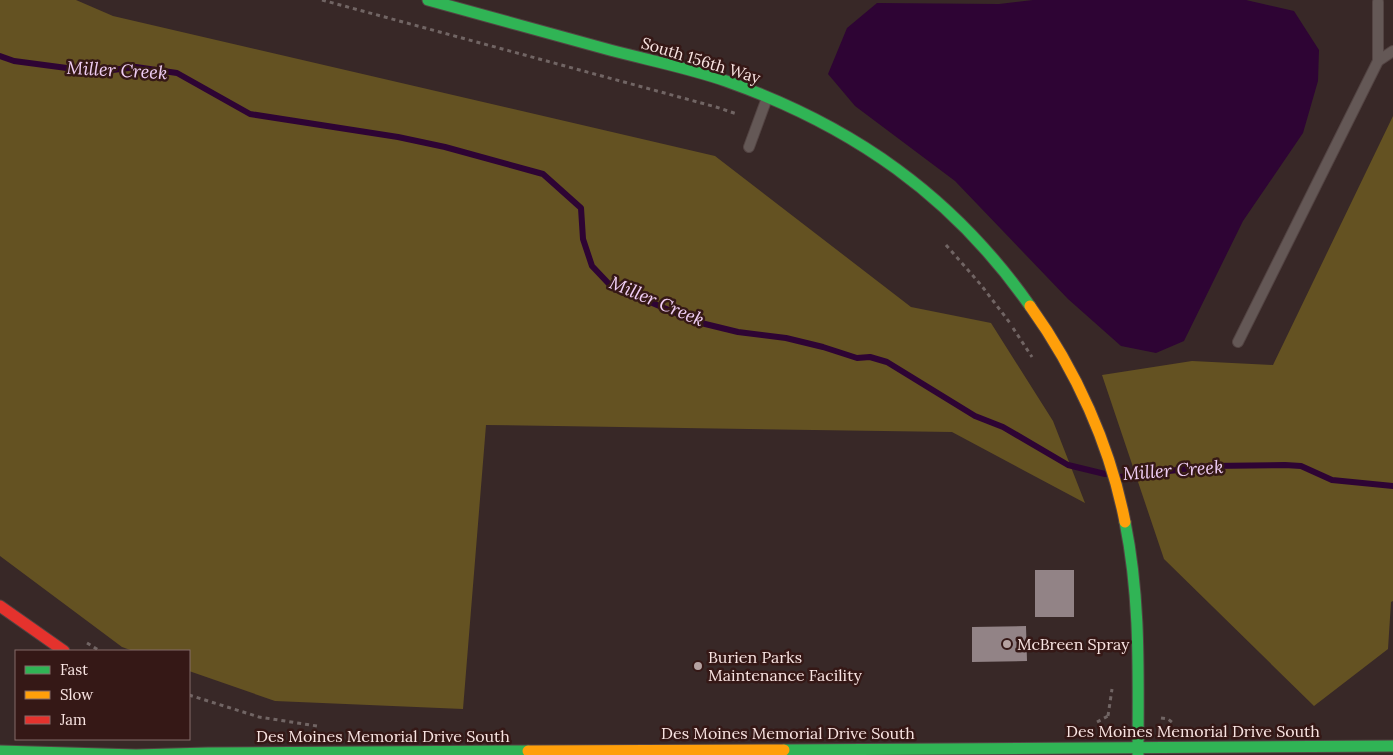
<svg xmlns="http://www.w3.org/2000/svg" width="1393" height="755" viewBox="0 0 1393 755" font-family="Lora,serif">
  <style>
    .forest { fill: #645222 }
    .water { fill: #2e0434 }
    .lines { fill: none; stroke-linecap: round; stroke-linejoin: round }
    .stream { stroke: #2e0434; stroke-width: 6 }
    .building { fill: #928386 }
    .lane-casing { stroke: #534443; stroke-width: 12 }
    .fast-casing { stroke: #534443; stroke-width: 13 }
    .slow-casing { stroke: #534443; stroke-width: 13 }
    .jam-casing { stroke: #534443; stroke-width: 13 }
    .path { stroke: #716564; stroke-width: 3; stroke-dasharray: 4 4; stroke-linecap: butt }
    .lane { stroke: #645856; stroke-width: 10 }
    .fast { stroke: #30b455; stroke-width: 11 }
    .slow { stroke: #ff9f0a; stroke-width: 11 }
    .jam { stroke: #e5322d; stroke-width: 11 }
    .poi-dot { fill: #b5a2a1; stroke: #351816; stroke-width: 2 }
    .labels { text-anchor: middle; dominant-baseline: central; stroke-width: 5; stroke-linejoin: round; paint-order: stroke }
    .street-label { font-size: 16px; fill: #f9e4e2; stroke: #351816 }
    .poi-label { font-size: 16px; fill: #f9e4e2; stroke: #351816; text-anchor: start }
    .water-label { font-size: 18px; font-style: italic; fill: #f0cef5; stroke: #351816 }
  </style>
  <rect width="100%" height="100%" fill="#382827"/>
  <g class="forest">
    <path d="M0,0H76L113,16L715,156L911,307L991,323L1053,421L1085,503L952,432L486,425L463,709L275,701L189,671V651H133L122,647L0,556Z"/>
    <path d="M1393,116V601L1391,602L1388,649L1314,706L1164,559L1102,375L1192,361L1273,365Z"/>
  </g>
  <path class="water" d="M1033,0H1246L1294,11L1319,50L1318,81L1303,133L1243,221L1184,341L1156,353L1121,346L1068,299L955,181L855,106L828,74L847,28L877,3L999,4Z"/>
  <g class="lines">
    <g class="stream">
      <path d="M0,56L14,61L97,72L136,67L177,73L250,114L398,137L445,147L543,174L581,208L583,239L592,266L610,285L697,322L738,332L786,338L823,347L857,358L870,357L887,362L975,416L1003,427L1068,465L1105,474"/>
      <path d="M1120,477L1210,466L1285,465L1301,466L1332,480L1393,486"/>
    </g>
  </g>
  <g class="building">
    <rect x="1035" y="570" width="39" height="47"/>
    <path d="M1026,626L1027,661L972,662V627Z"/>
  </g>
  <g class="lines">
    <g class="lane-casing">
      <g id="lane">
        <path d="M1378,61L1393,51"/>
        <path d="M749,147L767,98"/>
        <path d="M1238,342L1378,61V2"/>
      </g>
    </g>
    <g class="fast-casing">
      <g id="fast">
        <path d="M428,0C489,17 549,33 610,50C648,60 689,68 726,81C853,126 953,196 1030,306"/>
        <path d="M1125,522C1141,601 1138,676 1138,755"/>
        <path d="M784,750L1393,746"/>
        <path d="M0,751L136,755L208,753L528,751"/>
      </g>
    </g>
    <g class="slow-casing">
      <g id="slow">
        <path d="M1030,306C1076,370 1110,445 1125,522"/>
        <path d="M528,751L784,750"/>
      </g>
    </g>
    <g class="jam-casing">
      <path id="jam" d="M0,606L64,651"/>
    </g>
    <g class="path">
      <path d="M322,0L716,107L737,114"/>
      <path d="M946,245L981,285L1010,323"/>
      <path d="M1013,328L1032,357"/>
      <path d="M87,643L100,651"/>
      <path d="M189,695L259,717L317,726"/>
      <path d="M1108,716L1112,689"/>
      <path d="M1161,718L1168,719L1173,723"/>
      <path d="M1097,722L1108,716"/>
    </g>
    <use href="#lane" class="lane"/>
    <use href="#fast" class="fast"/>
    <use href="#slow" class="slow"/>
    <use href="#jam" class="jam"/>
  </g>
  <g class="poi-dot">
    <circle cx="1007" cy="644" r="5"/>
    <circle cx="698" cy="666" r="5"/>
  </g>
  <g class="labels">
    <g class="street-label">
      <text transform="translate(701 60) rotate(17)">South 156th Way</text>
      <text x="1193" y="731">Des Moines Memorial Drive South</text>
      <text x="788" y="733">Des Moines Memorial Drive South</text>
      <text x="383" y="736">Des Moines Memorial Drive South</text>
    </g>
    <g class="poi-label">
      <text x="1017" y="644">McBreen Spray</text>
      <text x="708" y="657">Burien Parks<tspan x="708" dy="18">Maintenance Facility</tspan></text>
    </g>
    <g class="water-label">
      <text transform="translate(117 70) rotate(3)">Miller Creek</text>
      <text transform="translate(657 301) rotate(23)">Miller Creek</text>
      <text transform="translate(1173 470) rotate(-4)">Miller Creek</text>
    </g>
  </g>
  <rect x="15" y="650" width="175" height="90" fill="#351816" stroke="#836a68"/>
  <rect x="25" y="666" width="25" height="8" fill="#30b455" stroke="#836a68"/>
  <text x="60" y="675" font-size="15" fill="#f9e4e2">Fast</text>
  <rect x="25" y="691" width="25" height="8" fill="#ff9f0a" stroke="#836a68"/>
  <text x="60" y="700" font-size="15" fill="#f9e4e2">Slow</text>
  <rect x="25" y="716" width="25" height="8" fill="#e5322d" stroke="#836a68"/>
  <text x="60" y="725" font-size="15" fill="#f9e4e2">Jam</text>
</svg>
